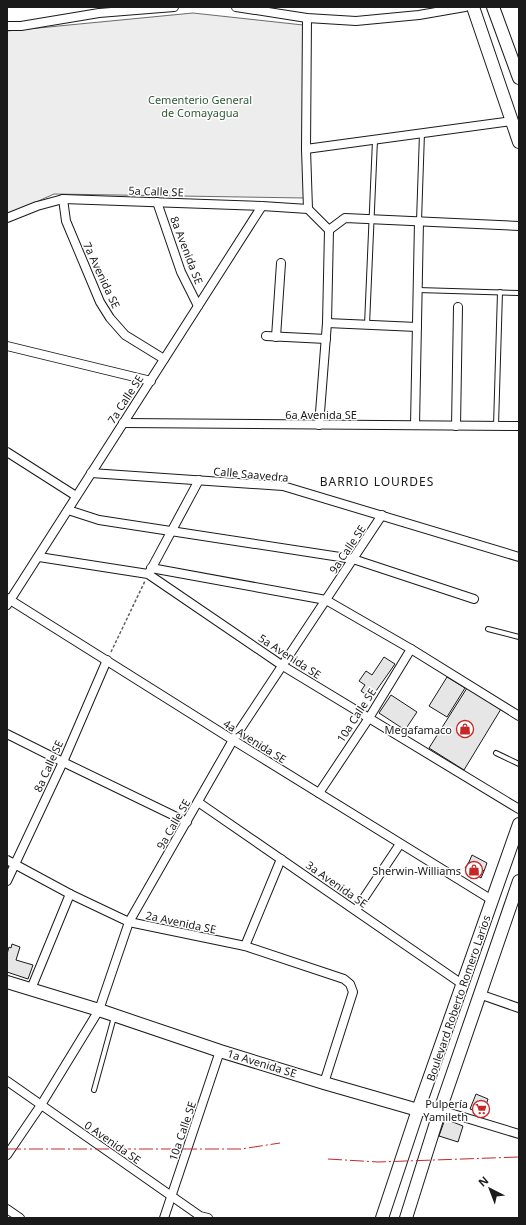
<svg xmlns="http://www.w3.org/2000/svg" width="526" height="1225" viewBox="0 0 526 1225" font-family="'Noto Sans',sans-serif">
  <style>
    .built { fill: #ededed; stroke: #6a6a6a }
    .building { fill: #e6e6e6; stroke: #1a1a1a }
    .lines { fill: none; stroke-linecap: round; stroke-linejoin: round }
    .lane-casing { stroke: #1a1a1a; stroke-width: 6 }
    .street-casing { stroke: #1a1a1a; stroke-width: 10 }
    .secondary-casing { stroke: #1a1a1a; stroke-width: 14 }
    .path { stroke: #5f5f5f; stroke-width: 1.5; stroke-dasharray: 3 2; stroke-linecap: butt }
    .lane { stroke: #fff; stroke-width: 4 }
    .street { stroke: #fff; stroke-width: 8 }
    .secondary { stroke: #fff; stroke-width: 12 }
    .power { stroke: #c62828; stroke-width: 1; stroke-dasharray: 14 3 2 3; stroke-linecap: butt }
    .labels { text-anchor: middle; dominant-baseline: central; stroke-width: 3; stroke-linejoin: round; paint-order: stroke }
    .park-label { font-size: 11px; fill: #2b5a34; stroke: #fff }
    .street-label { font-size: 11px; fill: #1a1a1a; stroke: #fff }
    .poi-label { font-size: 11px; fill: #1a1a1a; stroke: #fff; text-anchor: end }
    .neighbourhood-label { font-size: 12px; letter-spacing: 1px; fill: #1a1a1a; stroke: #fff }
  </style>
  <rect width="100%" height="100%" fill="#fff"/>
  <path class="built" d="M193,13L303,25L304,198L54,194L7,215V31Z"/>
  <g class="building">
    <path d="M384,657L395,664L371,698L361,691L365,685L359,681L366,671L372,675Z"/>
    <path d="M447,677L465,688L447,717L429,706Z"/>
    <path d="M467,688L501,709L464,770L429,748Z"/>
    <path d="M391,695L417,712L405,730L379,713Z"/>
    <path d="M472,855L487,863L484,871L469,862Z"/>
    <path d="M469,862L484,871L481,878L465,868Z"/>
    <path d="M12,944L20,947L16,960L33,965L28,979L7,972V954L9,947L11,948Z"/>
    <path d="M476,1094L488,1099L483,1114L470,1109Z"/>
    <path d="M445,1119L463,1126L458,1142L439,1136Z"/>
  </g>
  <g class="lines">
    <g class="lane-casing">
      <g id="lane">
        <path d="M419,221L422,133"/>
        <path d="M418,290L519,293"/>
        <path d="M367,325L375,140"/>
        <path d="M496,426L500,292"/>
        <path d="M488,629L519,637"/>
        <path d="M496,753L519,764"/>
        <path d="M94,1090L114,1017"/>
      </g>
    </g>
    <g class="street-casing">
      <g id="street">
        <path d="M236,7L307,18L356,21L419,15L465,7"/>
        <path d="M307,18L306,149L308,209L329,230L327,323L319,425"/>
        <path d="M7,26H21L99,13L174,7"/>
        <path d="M306,149L512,121"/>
        <path d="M63,199L66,221L100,302L110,318L125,335L164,359"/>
        <path d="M157,202L181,272L198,306"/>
        <path d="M7,218L37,206L63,199L262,206L308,209"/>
        <path d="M329,230L345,218L519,226"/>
        <path d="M327,323L417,327"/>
        <path d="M266,336L326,339"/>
        <path d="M276,337L281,263"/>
        <path d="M7,346L151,381"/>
        <path d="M123,423L519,426"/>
        <path d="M415,425L419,221"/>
        <path d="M456,426L458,307"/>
        <path d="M7,452L76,496"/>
        <path d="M91,473L283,486L519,557"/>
        <path d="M68,510L99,520L353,559L474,599"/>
        <path d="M39,557L148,574L283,666L519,809"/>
        <path d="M151,568L326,600L411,649L519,716"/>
        <path d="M149,573L199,480"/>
        <path d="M7,598L233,740L492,900"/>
        <path d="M7,605L262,206"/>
        <path d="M7,734L63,762L187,822"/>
        <path d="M319,793L369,718L411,649"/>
        <path d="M198,802L462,984"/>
        <path d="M7,860L70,894L129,922L245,946L344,979L350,984L353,992L324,1083"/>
        <path d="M7,881L63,762L107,660"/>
        <path d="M356,910L400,844"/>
        <path d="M245,946L281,859"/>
        <path d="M31,989L70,894"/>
        <path d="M479,994L519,1008"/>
        <path d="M7,1081L200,1216L208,1218"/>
        <path d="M440,1110L519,1134"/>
        <path d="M7,1155L41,1105L99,1010L129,922L233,740L382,515"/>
        <path d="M7,1209L20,1218"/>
        <path d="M164,1218L220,1051"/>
      </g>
    </g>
    <g class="secondary-casing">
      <g id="secondary">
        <path d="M473,7L519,142"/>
        <path d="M493,7L519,78"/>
        <path d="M7,982L99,1010L220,1051L324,1083L418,1110H440"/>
        <path d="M382,1218L418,1110L519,824"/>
        <path d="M406,1218L440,1110L519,881"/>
      </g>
    </g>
    <path class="path" d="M111,652L145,581"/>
    <use href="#lane" class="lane"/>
    <use href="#street" class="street"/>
    <use href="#secondary" class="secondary"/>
    <g class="power">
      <path d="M7,1149H241L280,1143"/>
      <path d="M328,1159L378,1162L519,1157"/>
    </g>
  </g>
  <defs>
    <g id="shop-ring" transform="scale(0.9)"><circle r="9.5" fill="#fff" stroke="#c62828" stroke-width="1.5"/><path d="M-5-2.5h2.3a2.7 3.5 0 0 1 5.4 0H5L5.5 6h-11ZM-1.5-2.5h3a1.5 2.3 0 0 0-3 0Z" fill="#c62828"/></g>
    <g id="supermarket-ring" transform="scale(0.9)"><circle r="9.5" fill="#fff" stroke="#c62828" stroke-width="1.5"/><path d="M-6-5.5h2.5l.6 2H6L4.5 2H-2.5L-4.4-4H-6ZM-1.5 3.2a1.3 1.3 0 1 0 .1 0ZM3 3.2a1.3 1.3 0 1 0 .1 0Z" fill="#c62828"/></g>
  </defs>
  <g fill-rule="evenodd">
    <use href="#shop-ring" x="465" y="729"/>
    <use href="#shop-ring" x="474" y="870"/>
    <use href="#supermarket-ring" x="481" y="1109"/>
  </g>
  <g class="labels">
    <g class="park-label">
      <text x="200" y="99">Cementerio General<tspan x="200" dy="13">de Comayagua</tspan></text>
    </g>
    <g class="street-label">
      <text transform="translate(156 191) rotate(2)">5a Calle SE</text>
      <text transform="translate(187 250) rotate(69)">8a Avenida SE</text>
      <text transform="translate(102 275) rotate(65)">7a Avenida SE</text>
      <text transform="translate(125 399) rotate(-57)">7a Calle SE</text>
      <text x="321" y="414">6a Avenida SE</text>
      <text transform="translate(251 474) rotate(5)">Calle Saavedra</text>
      <text transform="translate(347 549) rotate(-56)">9a Calle SE</text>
      <text transform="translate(290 656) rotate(33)">5a Avenida SE</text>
      <text transform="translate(356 715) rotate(-57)">10a Calle SE</text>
      <text transform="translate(255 741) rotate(32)">4a Avenida SE</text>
      <text transform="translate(48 766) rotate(-66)">8a Calle SE</text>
      <text transform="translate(173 824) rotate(-60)">9a Calle SE</text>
      <text transform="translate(337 884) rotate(35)">3a Avenida SE</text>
      <text transform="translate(181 922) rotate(12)">2a Avenida SE</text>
      <text transform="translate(458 998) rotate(-71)">Boulevard Roberto Romero Larios</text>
      <text transform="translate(262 1063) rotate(17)">1a Avenida SE</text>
      <text transform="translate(182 1131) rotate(-71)">10a Calle SE</text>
      <text transform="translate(113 1142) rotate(35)">0 Avenida SE</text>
    </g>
    <g class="poi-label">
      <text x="452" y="729">Megafamaco</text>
      <text x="461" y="870">Sherwin-Williams</text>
      <text x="468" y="1103">Pulpería<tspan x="468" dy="13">Yamileth</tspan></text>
    </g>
    <g class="neighbourhood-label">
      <text x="377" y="481">BARRIO LOURDES</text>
    </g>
  </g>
  <rect width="526" height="1225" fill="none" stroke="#1a1a1a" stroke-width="16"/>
  <g transform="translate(490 1189) rotate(318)" stroke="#ffffff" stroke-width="3" paint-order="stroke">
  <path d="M0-3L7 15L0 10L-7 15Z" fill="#1a1a1a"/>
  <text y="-6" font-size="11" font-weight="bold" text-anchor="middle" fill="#1a1a1a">N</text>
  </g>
</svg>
